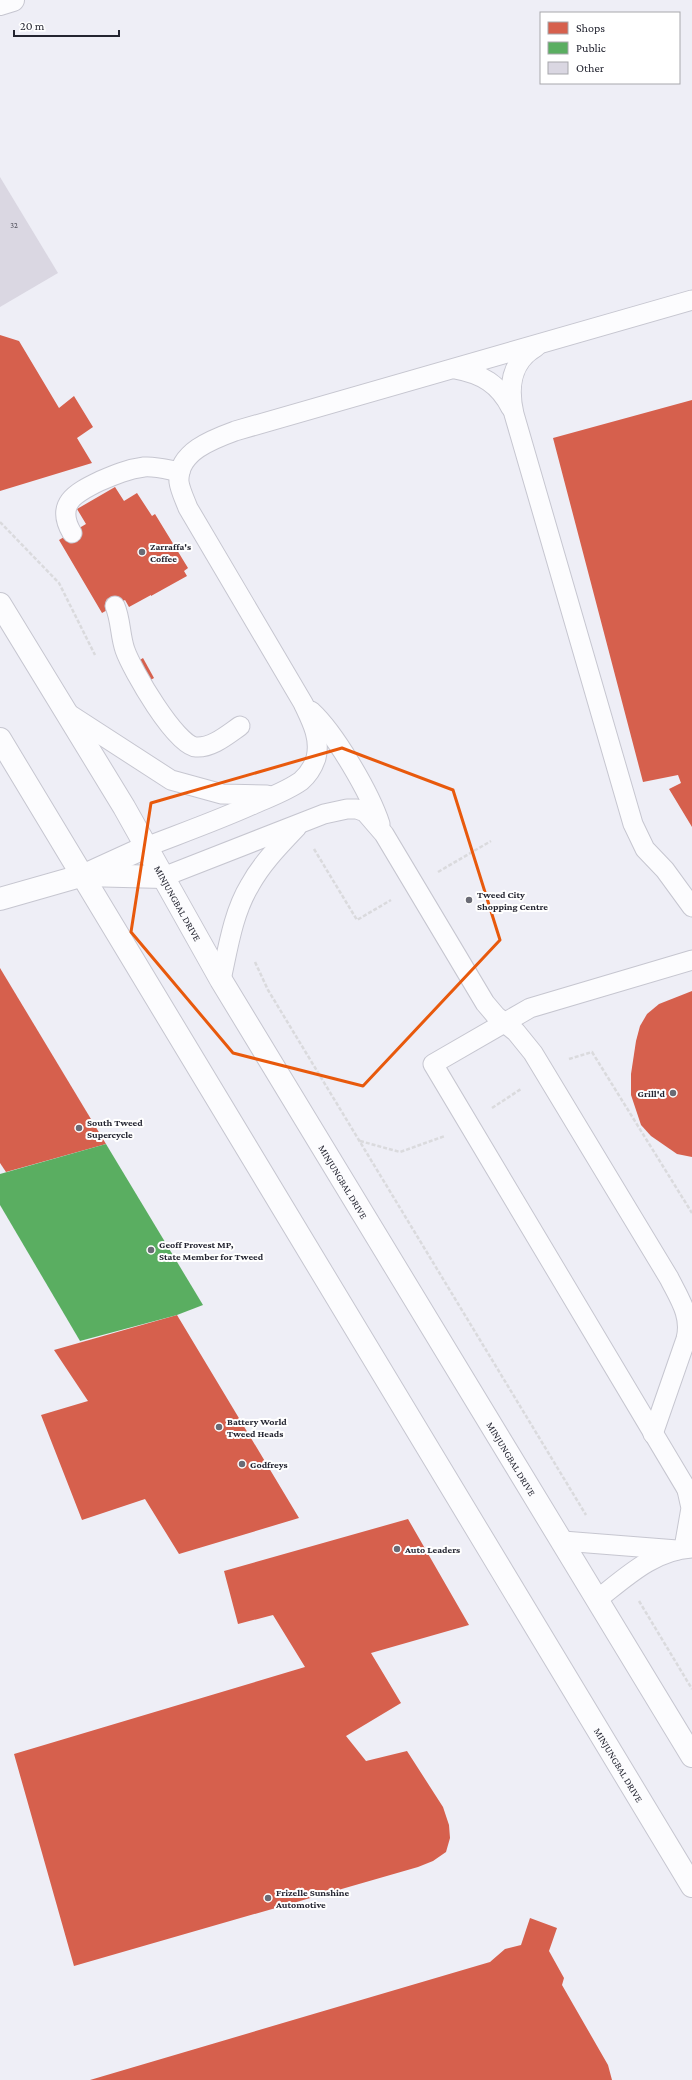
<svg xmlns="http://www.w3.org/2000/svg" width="692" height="2080" viewBox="0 0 692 2080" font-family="'Crimson Pro',serif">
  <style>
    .shops { fill: #d6604d }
    .public { fill: #5aae61 }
    .building { fill: #dad7e2 }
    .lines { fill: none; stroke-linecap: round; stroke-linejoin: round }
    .service-casing { stroke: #c6c6d0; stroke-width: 21 }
    .minor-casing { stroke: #c6c6d0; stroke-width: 24 }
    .secondary-casing { stroke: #c6c6d0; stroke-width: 24 }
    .path { stroke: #dadadd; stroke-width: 2.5; stroke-dasharray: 4 2; stroke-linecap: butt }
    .service { stroke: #fcfcfe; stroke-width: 19 }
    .minor { stroke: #fcfcfe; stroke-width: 22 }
    .secondary { stroke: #fcfcfe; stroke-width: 22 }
    .marked { fill: none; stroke: #e8590c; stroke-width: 3; stroke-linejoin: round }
    .poi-dot { fill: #6a6b75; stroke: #fff; stroke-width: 1.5 }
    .labels { text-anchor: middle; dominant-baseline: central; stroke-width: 4; stroke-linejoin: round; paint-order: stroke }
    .number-label { font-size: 8px; fill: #54545f }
    .poi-label { font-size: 10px; font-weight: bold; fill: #232430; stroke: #fff; text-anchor: start }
    .street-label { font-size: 10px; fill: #232430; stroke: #fff }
  </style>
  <rect width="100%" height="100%" fill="#eeeef6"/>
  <g class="shops">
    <path d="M0,335L19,341L59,408L74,396L93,427L77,438L92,463L0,491Z"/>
    <path d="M692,400V827L669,789L681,783L678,775L643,782L553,438Z"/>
    <path d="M115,487L124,501L137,493L152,516L155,514L188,568L184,571L187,576L151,596V595L129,607L125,600L102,613L59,540L86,524L77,509Z"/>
    <path d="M143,658L154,678L143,684L132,665Z"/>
    <path d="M0,968L106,1144L6,1172L0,1163Z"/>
    <path d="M692,991V1157L677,1154L651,1136L641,1125L631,1095V1074L636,1041L640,1026L647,1014L659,1004Z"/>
    <path d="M177,1315L299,1518L179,1554L145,1499L82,1520L41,1415L88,1401L54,1350Z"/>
    <path d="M408,1519L469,1625L371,1653L401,1703L346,1736L366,1761L407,1751L443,1807L449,1825L450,1838L446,1852L433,1861L418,1867L74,1966L14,1754L305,1667L273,1615L238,1624L224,1571Z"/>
    <path d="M530,1918L557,1928L549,1951L564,1978L562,1985L608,2065L612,2080H90L490,1962L505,1949L521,1945Z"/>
  </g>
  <path class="public" d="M106,1144L203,1305L177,1315L80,1341L0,1205V1174Z"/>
  <path class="building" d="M0,177L58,273L0,307Z"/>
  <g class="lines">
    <g class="service-casing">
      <g id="service">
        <path d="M536,347C510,362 508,388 514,414L633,824L645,849L665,870L692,907"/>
        <path d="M455,369C482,374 499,384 511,408"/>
        <path d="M72,533C55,504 75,493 100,481C114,475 128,469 144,467C156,466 169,470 180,472"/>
        <path d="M115,606C121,620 120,636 125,650C132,670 176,746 196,747C212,748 227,735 240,726"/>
        <path d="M311,711C335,733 370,793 380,824"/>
        <path d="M66,712L171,780L222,794L267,795"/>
        <path d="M146,847C182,833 219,820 254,804C270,797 287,791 301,781C308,775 313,767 316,758C321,738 311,720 303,703L188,508C185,500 180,490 179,482C177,452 213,439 235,431L692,300"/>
        <path d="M163,877L324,814L347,809H357L365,812L384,834L485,1003L496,1016L516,1032L533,1053L669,1278C679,1298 692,1316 686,1339L653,1434"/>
        <path d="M692,960L530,1008L433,1064L692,1498"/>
        <path d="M221,980C228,948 233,913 250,885C262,863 280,845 297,827"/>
        <path d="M563,1541L677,1550"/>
        <path d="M684,1548L691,1508L687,1490"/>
        <path d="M598,1599C626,1577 654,1550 692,1548"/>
      </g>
    </g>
    <g class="minor-casing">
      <g id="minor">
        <path d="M0,4L13,0"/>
        <path d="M0,899L84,875"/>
      </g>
    </g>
    <g class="secondary-casing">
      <g id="secondary">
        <path id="s1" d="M0,604L124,807L221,980L692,1756"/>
        <path id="s2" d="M0,739L692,1886"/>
        <path d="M89,873L146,847"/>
        <path d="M84,875L163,877"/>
      </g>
    </g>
    <g class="path">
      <path d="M0,522L59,583L95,655"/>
      <path d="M314,849L357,920L391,900"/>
      <path d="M438,872L491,841"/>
      <path d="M255,962L268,990L586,1515"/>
      <path d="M569,1059L592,1052L692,1213"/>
      <path d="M492,1108L521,1089"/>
      <path d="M360,1141L400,1152L445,1136"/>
      <path d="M639,1601L692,1689"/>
    </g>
    <use href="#service" class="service"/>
    <use href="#minor" class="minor"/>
    <use href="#secondary" class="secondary"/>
  </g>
  <path class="marked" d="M342,748L453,790L500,940L363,1086L233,1053L131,932L151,803Z"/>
  <g class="poi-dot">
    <circle cx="142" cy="552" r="4"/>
    <circle cx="469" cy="900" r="4"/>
    <circle cx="673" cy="1093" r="4"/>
    <circle cx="79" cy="1128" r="4"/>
    <circle cx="151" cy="1250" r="4"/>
    <circle cx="219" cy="1427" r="4"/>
    <circle cx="242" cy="1464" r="4"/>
    <circle cx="397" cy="1549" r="4"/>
    <circle cx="268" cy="1898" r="4"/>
  </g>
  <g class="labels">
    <g class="number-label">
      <text x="14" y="225">32</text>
    </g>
    <g class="poi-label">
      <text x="150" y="546">Zarraffa's<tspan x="150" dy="12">Coffee</tspan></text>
      <text x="477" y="894">Tweed City<tspan x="477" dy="12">Shopping Centre</tspan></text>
      <text x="665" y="1093" text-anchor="end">Grill'd</text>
      <text x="87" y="1122">South Tweed<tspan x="87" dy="12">Supercycle</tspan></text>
      <text x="159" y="1244">Geoff Provest MP,<tspan x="159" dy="12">State Member for Tweed</tspan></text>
      <text x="227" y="1421">Battery World<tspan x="227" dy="12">Tweed Heads</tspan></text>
      <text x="250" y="1464">Godfreys</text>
      <text x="405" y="1549">Auto Leaders</text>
      <text x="276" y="1892">Frizelle Sunshine<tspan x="276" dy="12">Automotive</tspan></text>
    </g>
    <g class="street-label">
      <text stroke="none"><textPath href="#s1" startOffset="348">MINJUNGBAL DRIVE</textPath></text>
      <text stroke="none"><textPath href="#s1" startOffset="672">MINJUNGBAL DRIVE</textPath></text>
      <text stroke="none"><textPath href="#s1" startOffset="996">MINJUNGBAL DRIVE</textPath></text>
      <text stroke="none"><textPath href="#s2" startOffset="1198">MINJUNGBAL DRIVE</textPath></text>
    </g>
  </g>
  <rect x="540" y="12" width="140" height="72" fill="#ffffff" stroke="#a7a7ac"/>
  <rect x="548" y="22" width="20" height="12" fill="#d6604d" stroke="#a7a7ac"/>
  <text x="576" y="32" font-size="12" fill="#232430">Shops</text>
  <rect x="548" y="42" width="20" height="12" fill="#5aae61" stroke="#a7a7ac"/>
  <text x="576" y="52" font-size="12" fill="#232430">Public</text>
  <rect x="548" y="62" width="20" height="12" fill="#dad7e2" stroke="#a7a7ac"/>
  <text x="576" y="72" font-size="12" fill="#232430">Other</text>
  <path d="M14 30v6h105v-6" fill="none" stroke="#232430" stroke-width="2"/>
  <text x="20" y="30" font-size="12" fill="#232430" stroke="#ffffff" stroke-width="3" paint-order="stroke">20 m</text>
</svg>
